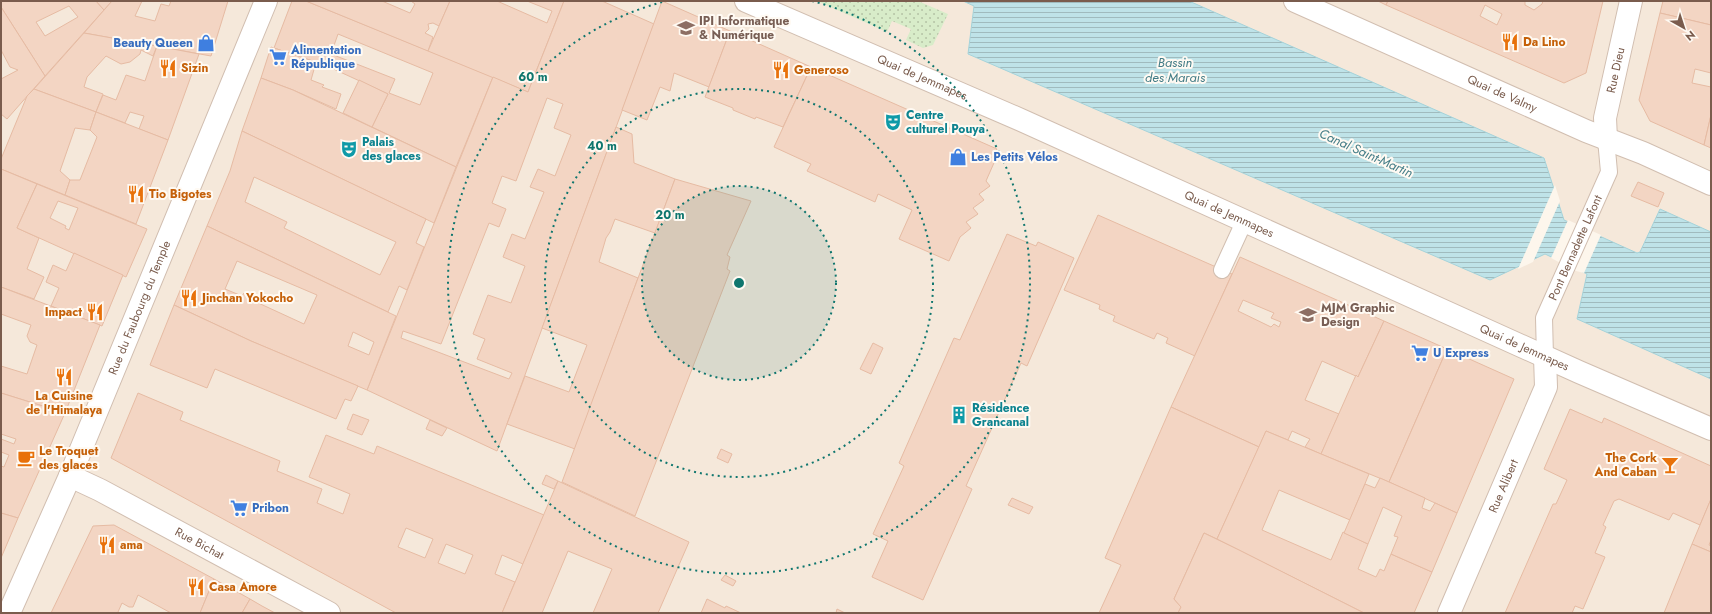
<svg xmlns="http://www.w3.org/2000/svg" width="1712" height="614" viewBox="0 0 1712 614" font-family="Jost,sans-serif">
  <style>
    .residential { fill: #f5e8da }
    .park { fill: url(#park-dots) }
    .water { fill: url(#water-rules); stroke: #a5d3da }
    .pier { fill: #fdf6ec }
    .building { fill: #f3d5c3; stroke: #e6bba3; fill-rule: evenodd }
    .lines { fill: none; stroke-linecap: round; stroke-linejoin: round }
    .lane-casing { stroke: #d1beb0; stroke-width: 18 }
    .street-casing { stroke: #d1beb0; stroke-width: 24 }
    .lane { stroke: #fff; stroke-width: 16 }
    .street { stroke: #fff; stroke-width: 22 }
    .ring { fill: none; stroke: #0f766e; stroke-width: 2; stroke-dasharray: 2 4 }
    .labels { text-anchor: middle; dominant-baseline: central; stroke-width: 4; stroke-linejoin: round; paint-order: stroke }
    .education-label { font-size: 12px; font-weight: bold; fill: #785e54; stroke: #fffaf3; text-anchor: start }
    .food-label { font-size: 12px; font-weight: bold; fill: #c56008; stroke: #fffaf3; text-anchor: start }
    .shop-label { font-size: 12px; font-weight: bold; fill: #366cbe; stroke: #fffaf3; text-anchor: start }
    .street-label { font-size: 12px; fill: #7a5c4d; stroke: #fffaf3 }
    .culture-label { font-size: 12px; font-weight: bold; fill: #0d838f; stroke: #fffaf3; text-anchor: start }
    .water-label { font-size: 13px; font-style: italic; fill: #437c86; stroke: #fffaf3 }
    .centre { fill: #0f766e; stroke: #fffaf3; stroke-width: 2 }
    .ring-label { font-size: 12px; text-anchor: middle; font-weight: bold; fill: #0f766e; stroke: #fffaf3; stroke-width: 4; stroke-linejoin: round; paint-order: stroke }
  </style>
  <defs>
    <pattern id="park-dots" width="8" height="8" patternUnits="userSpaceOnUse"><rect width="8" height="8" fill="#d8ecc9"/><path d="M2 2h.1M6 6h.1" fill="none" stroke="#b4c2a5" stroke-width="1.8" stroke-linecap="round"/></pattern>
    <pattern id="water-rules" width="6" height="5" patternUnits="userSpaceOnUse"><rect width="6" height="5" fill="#bfe3e8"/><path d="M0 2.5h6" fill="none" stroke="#a0bbbe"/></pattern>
  </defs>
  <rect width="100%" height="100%" fill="#fdf6ec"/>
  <rect class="residential" x="1" y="1" width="1710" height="612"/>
  <path class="park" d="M817,1H918L948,14L933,45L923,48L906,40L911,29L892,21L887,32Z"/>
  <path class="water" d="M963,1H1189L1544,158L1564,220L1637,253L1640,252L1660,209L1711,232V379L1577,319L1587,274L1545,254L1490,280L968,54L974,6Z"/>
  <g class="pier">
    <path d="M1555,185L1560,201L1533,262L1518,269Z"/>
    <path d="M1568,220L1601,235L1584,273L1576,271L1551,258Z"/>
  </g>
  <g class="building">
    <path d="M1,1H96L104,10L45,76L1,7ZM69,6L78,17L45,36L36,22Z"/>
    <path d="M96,1H112L104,10Z"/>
    <path d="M112,1H142L135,16L155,21L161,4L169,6L171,1H228L211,56L84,33Z"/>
    <path d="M292,1H306L493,77L456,167L372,127L388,94L327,66L274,48ZM338,34L433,73L420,105L389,93L395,79L331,54Z"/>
    <path d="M306,1H382L410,13L415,4L411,1H450L439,26L433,23L428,24L429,29L425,33L433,37L428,51Z"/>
    <path d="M450,1H497L547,23L552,11L527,1H564L528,92L428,51Z"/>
    <path d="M564,1H602L654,24L497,451L367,390L493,77L528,92ZM547,98L563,104L554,128L571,135L555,176L538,169L530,187L544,192L525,239L512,234L503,257L525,266L511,303L488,295L473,334L485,339L477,359L512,373L509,379L401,338L403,331L441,344L489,223L499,227L506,209L492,203L502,176L516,181Z"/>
    <path d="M662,1L730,31L709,87L674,73L670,91L660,87L647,120L622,110Z"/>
    <path d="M1378,1H1388L1386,5Z"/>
    <path d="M1388,1H1525V5L1534,10L1542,4L1543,1H1603L1586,73L1564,83L1386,5ZM1485,5L1502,14L1497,25L1480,16Z"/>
    <path d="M1663,1H1711V25L1660,13Z"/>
    <path d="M1,7L45,76L7,119L1,114V79L18,70L10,67L1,50Z"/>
    <path d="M1660,13L1711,25V73L1695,69L1692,83L1711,87V115L1704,145L1650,121L1639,100Z"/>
    <path d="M730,31L811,67L783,127L756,117L755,119L733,110V108L705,97Z"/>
    <path d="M84,33L157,46L153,56L141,50L140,54L130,62L121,64L106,56L87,77L84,87L103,94L96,112L34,89Z"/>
    <path d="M157,46L199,54L168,140L139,129L144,116L130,112L125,123L96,112L103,95L116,100L126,75L145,81Z"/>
    <path d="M271,47L322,64L321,68L315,66L311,80L324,85L322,87L341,94L336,109L293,90L261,78Z"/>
    <path d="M811,67L997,149L993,155L997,156L986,181L990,186L979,194L984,200L973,208L978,214L966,222L971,228L960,237L949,261L899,239L912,210L878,194L875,202L807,171L811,164L774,147Z"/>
    <path d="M261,78L293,90L456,167L434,223L242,131Z"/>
    <path d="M359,80L388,94L372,127L343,113Z"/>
    <path d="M34,89L96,112L90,130L75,128L60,171L70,180L65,195L1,169V159L27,96Z"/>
    <path d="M96,112L168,140L136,224L65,195L70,180H80L97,137L90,130Z"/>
    <path d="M1711,115V148L1704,145Z"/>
    <path d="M616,127L632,134L634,163L675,179L655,233L615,219L610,232L606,238L599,262L638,278L575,449L507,424L525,376L569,392L587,345L542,328Z"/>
    <path d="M242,131L426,219L416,243L424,247L407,290L399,286L388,312L207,226L230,171ZM254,177L396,242L380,275L284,228L287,222L245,202Z"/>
    <path d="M1,169L37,184L17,228L39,238L27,269L44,277L34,299L1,287Z"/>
    <path d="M675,179L751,201L727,255L730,257L727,269L730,271L635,516L562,482Z"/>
    <path d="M1638,182L1664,193L1658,207L1631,196Z"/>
    <path d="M37,184L147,229L126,277L17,228ZM58,201L78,208L69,230L65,228L66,226L50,218Z"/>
    <path d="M1098,215L1232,274L1195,356L1166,343L1168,338L1157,333L1154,339L1113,321L1115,316L1099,309L1100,305L1064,290Z"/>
    <path d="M207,226L396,316L367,390L251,341L174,305ZM237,261L317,295L304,324L254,301L255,298L244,293L242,296L225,289ZM353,332L374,342L369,355L348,346Z"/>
    <path d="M1007,234L1036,246L1038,242L1074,258L1027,366L1021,363L966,486L972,489L923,600L872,577L888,541L873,534L904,466L899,463L954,338L960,340Z"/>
    <path d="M74,253L123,275L102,326L51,306L59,288L46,282L53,265L66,271Z"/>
    <path d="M1240,257L1384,321L1358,377L1322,361L1305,400L1339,414L1321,454L1305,447L1310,439L1292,431L1288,440L1266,431L1259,447L1171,407ZM1243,300L1274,313L1271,318L1281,322L1279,327L1274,324L1271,327L1238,311Z"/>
    <path d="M1,287L100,325L65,413L1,393V366L27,374L37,345L30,342L27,336L31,325L1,314Z"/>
    <path d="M174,305L251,341L358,386L351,401L345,399L336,419L215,369L207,388L150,365Z"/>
    <path d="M1384,321L1447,349L1389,482L1321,454L1356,375L1358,377Z"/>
    <path d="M873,343L883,348L871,374L860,369Z"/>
    <path d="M1447,349L1514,379L1457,513L1389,482Z"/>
    <path d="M1,393L65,413L18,518L1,513V466L4,467L9,455L1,452V439L14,444L16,439L1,434Z"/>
    <path d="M138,393L183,412L180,420L280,461L277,471L322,489L317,503L343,514L350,494L309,477L326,435L374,454L377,446L544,515L523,564L502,555L495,574L515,582L502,613H396L111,458ZM406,528L433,539L425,558L398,547ZM446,544L473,555L465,574L438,563Z"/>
    <path d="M1171,407L1259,447L1217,539L1204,533L1174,599L1181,607L1178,613H1099L1121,565L1105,558Z"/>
    <path d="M1570,409L1602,423L1604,418L1711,466V499L1700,525L1673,513L1669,520L1619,499L1614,501L1603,525L1606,527L1595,553L1605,557L1583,609L1575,606L1572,613H1505L1553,504H1556L1567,480L1544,469Z"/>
    <path d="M353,414L369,420L362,435L347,429Z"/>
    <path d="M430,420L447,428L442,436L426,429Z"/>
    <path d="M1266,431L1369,474L1350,520L1279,490L1262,530L1331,560L1343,532L1368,544L1358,569L1376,577L1380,569L1384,571L1391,554L1432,572L1414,613H1364L1217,539Z"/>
    <path d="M721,449L732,454L728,463L717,458Z"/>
    <path d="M546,475L558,481L554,489L542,484Z"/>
    <path d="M1380,478L1425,498L1422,508L1430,511L1435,503L1457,513L1432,572L1391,554L1398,537L1394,536L1402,516L1383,507L1368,544L1344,533L1365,484L1375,488Z"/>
    <path d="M558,481L689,542L658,613H593L612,569L568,551L542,613H502Z"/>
    <path d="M1012,498L1033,507L1029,514L1008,505Z"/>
    <path d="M1711,499V540L1709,545L1711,546V552L1692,544Z"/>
    <path d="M1,513L18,518L1,558Z"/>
    <path d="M114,525L214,579L200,613H171L138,595L133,607H129L122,603L118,612L119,613H51L93,526Z"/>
    <path d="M1204,533L1239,550L1364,613H1178L1181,607L1174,599Z"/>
    <path d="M1692,544L1711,552V613H1664Z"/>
    <path d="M725,575L736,581L733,586L721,580Z"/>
    <path d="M214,579L250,599L242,613H200Z"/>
    <path d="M250,599L262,606L275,613H242Z"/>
    <path d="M707,599L725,608L726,606L741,613H701Z"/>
    <path d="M837,609L845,613H836Z"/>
  </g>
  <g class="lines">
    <g class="lane-casing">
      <g id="lane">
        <path d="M1222,270L1244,222"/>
        <path id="s1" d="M1545,357L1544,318L1609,172L1606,139"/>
      </g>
    </g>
    <g class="street-casing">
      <g id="street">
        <path id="s2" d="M746,1L1021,120L1579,372L1711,429"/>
        <path id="s3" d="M1295,1L1586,131L1643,153L1711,184"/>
        <path id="s4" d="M1606,139L1605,118L1631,1"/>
        <path id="s5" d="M70,476L100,490L329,613"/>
        <path id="s6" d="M9,613L70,476L266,1"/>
        <path id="s7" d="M1449,613L1546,387L1545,357"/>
      </g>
    </g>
    <use href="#lane" class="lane"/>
    <use href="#street" class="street"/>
  </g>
  <circle cx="739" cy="283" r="97" fill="#0f766e" fill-opacity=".12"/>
  <g class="ring">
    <circle cx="739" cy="283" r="97"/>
    <circle cx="739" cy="283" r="194"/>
    <path d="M812 1A291 291 0 1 1 666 1"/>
  </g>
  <defs>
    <g id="university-bare" transform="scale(1.38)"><path d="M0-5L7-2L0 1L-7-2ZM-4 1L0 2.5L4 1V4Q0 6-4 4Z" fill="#8d6e63" stroke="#fffaf3" stroke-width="2.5" paint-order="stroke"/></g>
    <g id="restaurant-bare" transform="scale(1.38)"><path d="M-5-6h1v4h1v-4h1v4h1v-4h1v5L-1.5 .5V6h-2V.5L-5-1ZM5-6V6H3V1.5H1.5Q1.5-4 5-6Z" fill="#e8710a" stroke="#fffaf3" stroke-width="2.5" paint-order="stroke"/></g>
    <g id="shop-bare" transform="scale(1.38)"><path d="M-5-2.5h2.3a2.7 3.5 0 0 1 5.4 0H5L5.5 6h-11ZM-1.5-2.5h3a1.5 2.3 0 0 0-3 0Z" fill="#3f7fe0" stroke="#fffaf3" stroke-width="2.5" paint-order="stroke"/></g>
    <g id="supermarket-bare" transform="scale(1.38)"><path d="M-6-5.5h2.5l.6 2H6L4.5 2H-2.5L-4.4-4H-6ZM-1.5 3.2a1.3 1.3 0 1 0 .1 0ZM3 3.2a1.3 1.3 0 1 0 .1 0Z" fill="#3f7fe0" stroke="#fffaf3" stroke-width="2.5" paint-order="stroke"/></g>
    <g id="theatre-bare" transform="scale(1.38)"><path d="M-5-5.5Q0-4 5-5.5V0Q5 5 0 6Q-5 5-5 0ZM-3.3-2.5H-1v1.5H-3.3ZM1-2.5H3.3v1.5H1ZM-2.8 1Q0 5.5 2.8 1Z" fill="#0f9aa8" stroke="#fffaf3" stroke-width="2.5" paint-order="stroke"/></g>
    <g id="building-bare" transform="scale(1.38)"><path d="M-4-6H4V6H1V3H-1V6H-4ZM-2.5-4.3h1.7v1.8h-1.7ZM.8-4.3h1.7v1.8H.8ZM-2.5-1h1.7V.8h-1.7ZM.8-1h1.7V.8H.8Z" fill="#0f9aa8" stroke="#fffaf3" stroke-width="2.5" paint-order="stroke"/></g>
    <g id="cafe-bare" transform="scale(1.38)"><path d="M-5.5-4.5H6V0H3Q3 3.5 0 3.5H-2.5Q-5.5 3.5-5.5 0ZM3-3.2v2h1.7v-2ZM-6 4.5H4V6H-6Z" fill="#e8710a" stroke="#fffaf3" stroke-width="2.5" paint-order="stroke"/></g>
    <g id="bar-bare" transform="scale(1.38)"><path d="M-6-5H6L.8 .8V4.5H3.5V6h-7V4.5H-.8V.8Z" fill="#e8710a" stroke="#fffaf3" stroke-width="2.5" paint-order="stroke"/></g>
  </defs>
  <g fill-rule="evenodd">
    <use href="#university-bare" x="686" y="28"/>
    <use href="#restaurant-bare" x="1510" y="42"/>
    <use href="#shop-bare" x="206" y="43"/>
    <use href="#supermarket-bare" x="278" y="57"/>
    <use href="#restaurant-bare" x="168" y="68"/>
    <use href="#restaurant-bare" x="781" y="70"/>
    <use href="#theatre-bare" x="893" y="122"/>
    <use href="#theatre-bare" x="349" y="149"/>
    <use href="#shop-bare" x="958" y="157"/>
    <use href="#restaurant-bare" x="136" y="194"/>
    <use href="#restaurant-bare" x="189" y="298"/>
    <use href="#restaurant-bare" x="95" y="312"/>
    <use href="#university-bare" x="1308" y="315"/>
    <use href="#supermarket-bare" x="1420" y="353"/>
    <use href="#restaurant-bare" x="64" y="377"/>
    <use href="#building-bare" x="959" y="415"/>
    <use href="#cafe-bare" x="26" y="458"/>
    <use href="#bar-bare" x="1670" y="465"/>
    <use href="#supermarket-bare" x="239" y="508"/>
    <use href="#restaurant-bare" x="107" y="545"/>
    <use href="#restaurant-bare" x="196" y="587"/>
  </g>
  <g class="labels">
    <g class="education-label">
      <text x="699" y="21">IPI Informatique<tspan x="699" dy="14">&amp; Numérique</tspan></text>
      <text x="1321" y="308">MJM Graphic<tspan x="1321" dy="14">Design</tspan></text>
    </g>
    <g class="food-label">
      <text x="1523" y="42">Da Lino</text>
      <text x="181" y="68">Sizin</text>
      <text x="794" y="70">Generoso</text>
      <text x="149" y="194">Tio Bigotes</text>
      <text x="202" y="298">Jinchan Yokocho</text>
      <text x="82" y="312" text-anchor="end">Impact</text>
      <text x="64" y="396" text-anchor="middle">La Cuisine<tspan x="64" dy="14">de l'Himalaya</tspan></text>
      <text x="39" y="451">Le Troquet<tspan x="39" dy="14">des glaces</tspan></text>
      <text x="1657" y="458" text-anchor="end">The Cork<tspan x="1657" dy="14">And Caban</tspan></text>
      <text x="120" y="545">ama</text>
      <text x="209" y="587">Casa Amore</text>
    </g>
    <g class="shop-label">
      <text x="193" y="43" text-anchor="end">Beauty Queen</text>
      <text x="291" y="50">Alimentation<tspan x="291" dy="14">République</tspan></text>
      <text x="971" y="157">Les Petits Vélos</text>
      <text x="1433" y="353">U Express</text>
      <text x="252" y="508">Pribon</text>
    </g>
    <g class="street-label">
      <text stroke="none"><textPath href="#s4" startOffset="70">Rue Dieu</textPath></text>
      <text stroke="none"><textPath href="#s2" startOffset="192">Quai de Jemmapes</textPath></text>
      <text stroke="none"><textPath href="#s3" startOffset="227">Quai de Valmy</textPath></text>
      <text stroke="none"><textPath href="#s2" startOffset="528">Quai de Jemmapes</textPath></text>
      <text stroke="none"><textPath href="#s1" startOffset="116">Pont Bernadette Lafont</textPath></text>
      <text stroke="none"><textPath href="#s6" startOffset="332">Rue du Faubourg du Temple</textPath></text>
      <text stroke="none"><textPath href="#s2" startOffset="852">Quai de Jemmapes</textPath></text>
      <text stroke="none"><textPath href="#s7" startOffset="138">Rue Alibert</textPath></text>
      <text stroke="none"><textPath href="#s5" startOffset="146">Rue Bichat</textPath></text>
    </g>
    <g class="culture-label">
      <text x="906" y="115">Centre<tspan x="906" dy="14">culturel Pouya</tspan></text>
      <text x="362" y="142">Palais<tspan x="362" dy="14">des glaces</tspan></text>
      <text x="972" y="408">Résidence<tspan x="972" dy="14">Grancanal</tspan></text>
    </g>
    <g class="water-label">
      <text x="1175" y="62">Bassin<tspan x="1175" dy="15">des Marais</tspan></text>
      <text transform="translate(1366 153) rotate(24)">Canal Saint-Martin</text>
    </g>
  </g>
  <circle cx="739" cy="283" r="6" class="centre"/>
  <g class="ring-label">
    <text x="533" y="81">60 m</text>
    <text x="602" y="150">40 m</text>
    <text x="670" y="219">20 m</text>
  </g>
  <rect width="1712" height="614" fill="none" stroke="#7a5c4d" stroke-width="4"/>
  <g transform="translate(1684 28) rotate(141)" stroke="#fffaf3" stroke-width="3" paint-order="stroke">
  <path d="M0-3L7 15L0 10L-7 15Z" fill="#7a5c4d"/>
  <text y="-6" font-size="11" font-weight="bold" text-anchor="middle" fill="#7a5c4d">N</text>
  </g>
</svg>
